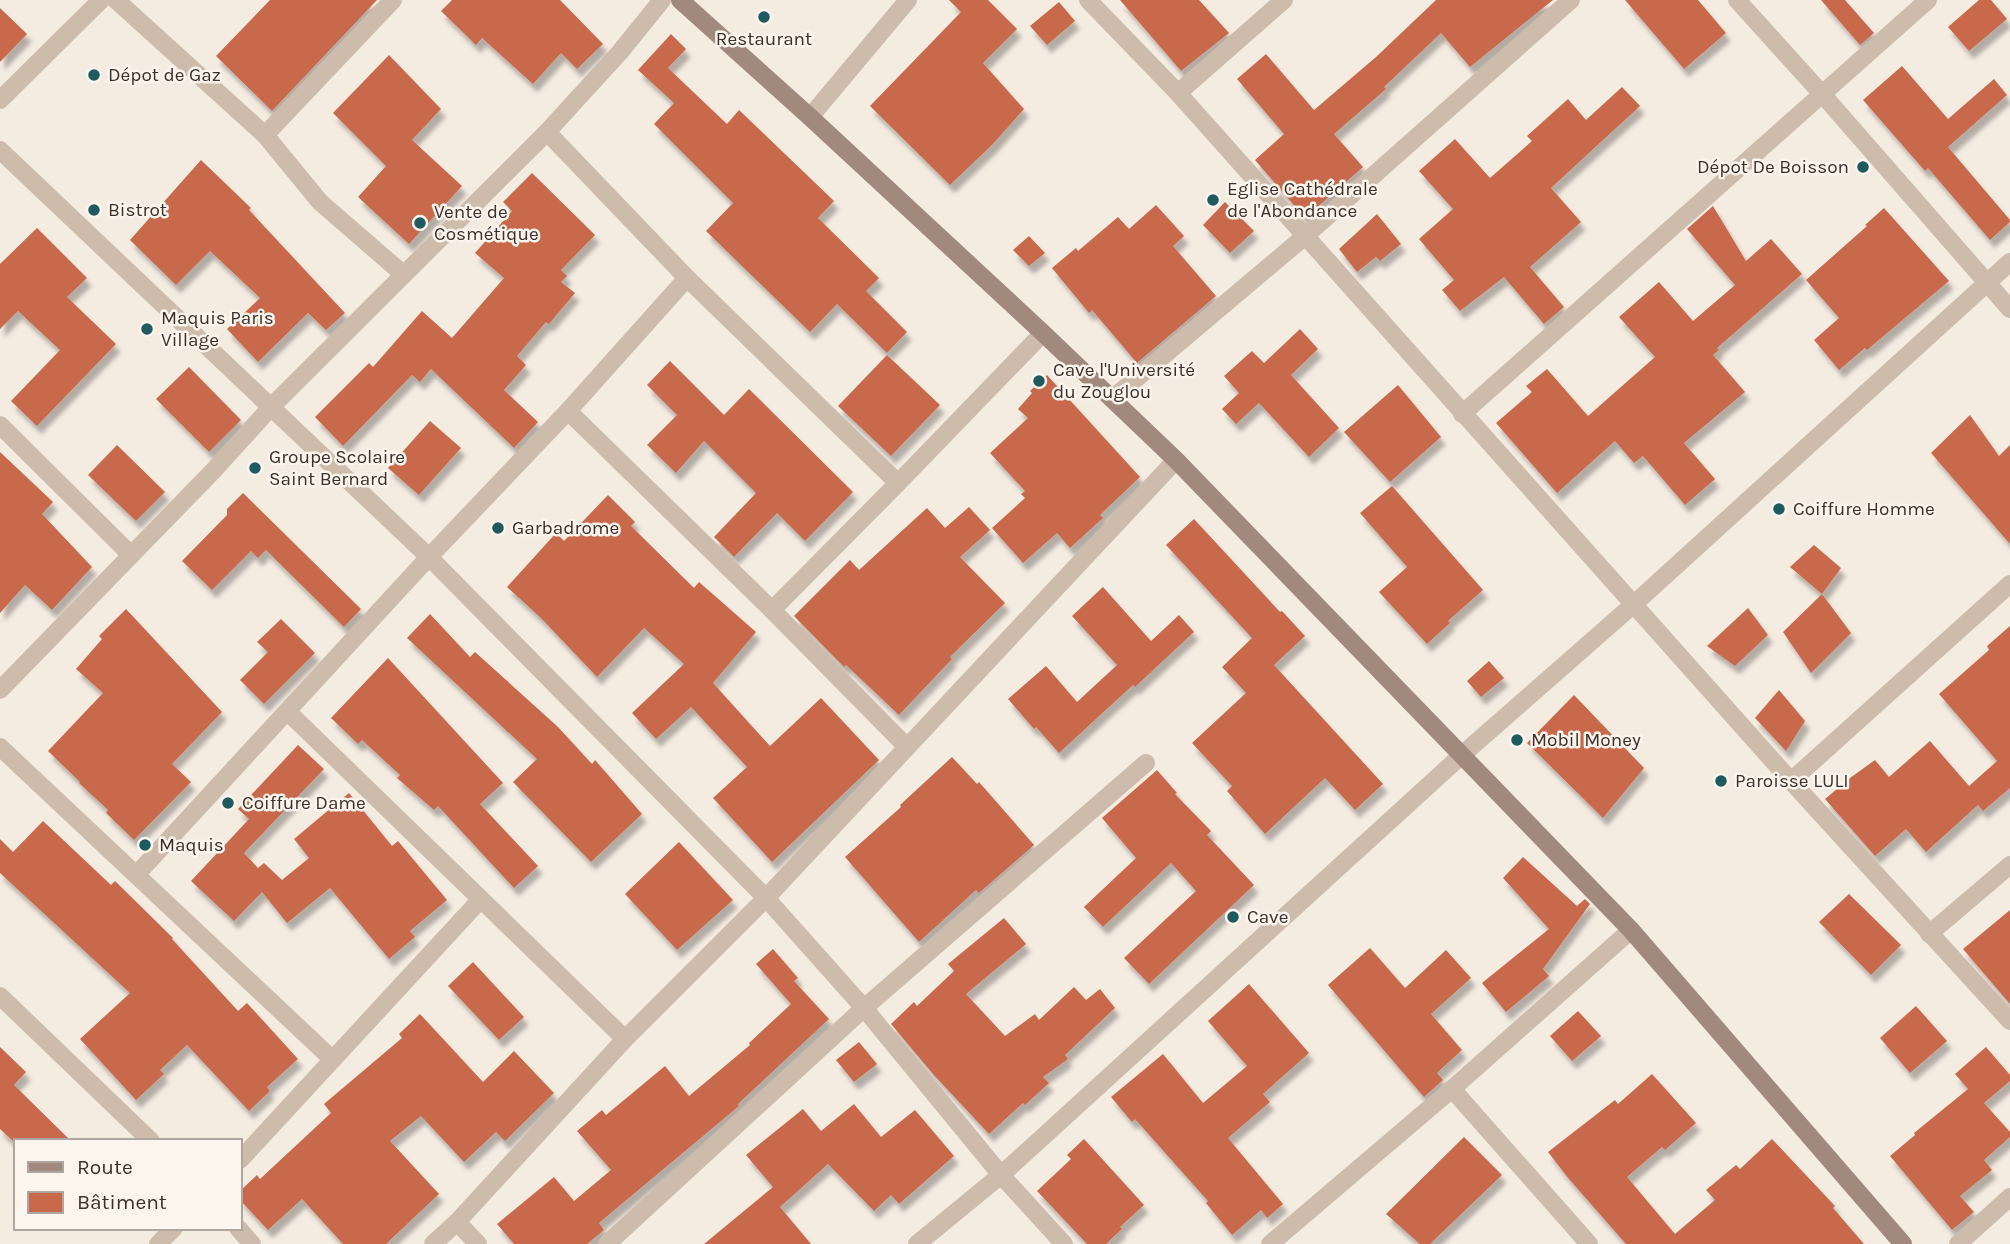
<svg xmlns="http://www.w3.org/2000/svg" width="2010" height="1244" viewBox="0 0 2010 1244" font-family="Karla,sans-serif">
  <style>
    .building { fill: #c8694b; filter: url(#shadow) }
    .lines { fill: none; stroke-linecap: round; stroke-linejoin: round }
    .street { stroke: #cdbbac; stroke-width: 18 }
    .secondary { stroke: #a18a7d; stroke-width: 18 }
    .poi-dot { fill: #1f5a5e; stroke: #fbf5ee; stroke-width: 2.5 }
    .labels { text-anchor: middle; dominant-baseline: central; stroke-width: 5; stroke-linejoin: round; paint-order: stroke }
    .poi-label { font-size: 19px; fill: #3b302b; stroke: #fbf5ee; text-anchor: start }
  </style>
  <defs>
    <filter id="shadow"><feDropShadow dx="4.5" dy="8" stdDeviation="2" flood-color="#0004"/></filter>
  </defs>
  <rect width="100%" height="100%" fill="#f4ebe1"/>
  <g class="building">
    <path d="M270,0H377L272,111L216,56Z"/>
    <path d="M452,0H560L603,44L577,69L561,53L533,84L482,38L476,45L441,11Z"/>
    <path d="M949,0H988L1017,29L983,63L1024,109L992,145L950,185L870,106L961,12Z"/>
    <path d="M1120,0H1199L1229,33L1181,71Z"/>
    <path d="M1436,0H1553L1470,67L1441,33L1384,87L1386,89L1334,134L1363,167L1305,218L1255,160L1284,134L1237,79L1266,54L1314,110L1376,57Z"/>
    <path d="M1625,0H1698L1726,33L1684,69Z"/>
    <path d="M1821,0H1845L1874,33L1860,45Z"/>
    <path d="M1979,0H1991L2007,19L1969,51L1948,27Z"/>
    <path d="M1059,2L1075,21L1047,45L1030,26Z"/>
    <path d="M0,8L27,34L0,62Z"/>
    <path d="M671,34L686,49L668,68L727,124L739,110L834,201L818,218L879,278L866,291L907,332L887,353L837,304L810,332L706,231L733,203L654,124L674,103L638,70Z"/>
    <path d="M389,55L441,109L412,140L462,186L409,244L358,197L386,166L333,113Z"/>
    <path d="M1902,66L1948,119L1994,79L2007,95L1948,147L2010,220V222L1990,240L1928,168L1925,171L1863,100Z"/>
    <path d="M1622,87L1640,106L1551,188L1581,222L1530,267L1564,307L1544,324L1504,277L1460,311L1442,290L1454,280L1419,239L1453,209L1419,171L1455,139L1490,178L1532,141L1527,136L1568,99L1586,120Z"/>
    <path d="M201,160L251,208L249,210L345,313L326,330L308,313L258,362L227,329L260,298L210,251L176,285L130,240Z"/>
    <path d="M532,173L595,235L561,270L567,276L561,282L575,293L549,324L546,322L517,356L526,365L504,390L538,422L514,448L431,369L420,382L412,375L343,446L315,417L369,363L373,367L422,311L452,338L504,278L475,253L512,211L503,202Z"/>
    <path d="M1225,202L1254,231L1230,253L1203,225Z"/>
    <path d="M1156,205L1184,236L1173,246L1216,296L1137,363L1092,310L1089,313L1052,268L1076,248L1078,251L1118,217L1129,229Z"/>
    <path d="M1713,206L1746,261L1771,239L1802,274L1717,348L1719,350L1713,355L1745,392L1684,443L1715,479L1685,505L1643,456L1634,463L1615,441L1557,493L1496,423L1532,392L1526,386L1547,369L1588,416L1655,357L1619,317L1659,282L1693,321L1735,285L1687,229Z"/>
    <path d="M1884,208L1949,281L1867,350L1865,348L1839,370L1814,340L1839,318L1806,280L1867,226L1865,225Z"/>
    <path d="M1377,214L1401,244L1380,261L1376,257L1357,272L1339,249Z"/>
    <path d="M37,228L87,278L67,297L116,344L37,426L11,401L60,350L18,311L0,329V264Z"/>
    <path d="M1029,236L1045,253L1029,266L1013,250Z"/>
    <path d="M1300,329L1318,349L1291,375L1339,428L1309,457L1259,403L1236,424L1222,409L1239,393L1224,376L1252,351L1264,363Z"/>
    <path d="M887,355L940,405L891,456L838,406Z"/>
    <path d="M670,361L724,415L749,389L853,492L805,541L777,513L734,557L714,537L756,493L704,441L676,473L647,445L677,415L647,385Z"/>
    <path d="M189,367L241,420L209,452L156,399Z"/>
    <path d="M1047,375L1140,477L1100,515L1103,518L1070,548L1057,533L1023,563L992,528L1025,498L1021,494L1025,491L990,453L1028,418L1018,409L1032,393L1030,391Z"/>
    <path d="M1398,385L1441,437L1390,482L1344,432Z"/>
    <path d="M1970,415L1999,456L2010,445V544L1931,453Z"/>
    <path d="M430,421L461,448L419,495L388,468Z"/>
    <path d="M117,445L165,492L136,521L88,475Z"/>
    <path d="M0,452L53,502L42,514L92,567L52,610L25,585L0,613Z"/>
    <path d="M1392,486L1483,590L1448,621L1450,623L1427,644L1379,592L1407,567L1360,513Z"/>
    <path d="M243,493L361,609L344,627L266,550L258,558L251,551L212,590L182,561L227,515V509Z"/>
    <path d="M608,495L635,522L631,526L694,588L699,582L756,632L713,683L770,746L821,698L879,760L772,862L713,798L747,767L691,707L656,739L632,713L684,664L644,628L597,677L541,618L507,587L556,533L564,541Z"/>
    <path d="M969,507L990,530L960,557L1005,603L950,657L952,659L899,715L846,665L844,667L794,616L850,560L859,570L927,508L945,528Z"/>
    <path d="M1194,519L1280,612L1282,611L1305,636L1274,665L1383,784L1355,810L1325,778L1265,834L1227,791L1232,786L1192,743L1246,693L1222,667L1252,638L1166,545Z"/>
    <path d="M1814,545L1841,568L1822,594L1790,567Z"/>
    <path d="M1103,587L1151,641L1179,615L1194,632L1135,687L1133,685L1059,753L1036,727L1034,729L1008,699L1046,666L1077,702L1117,665L1072,616Z"/>
    <path d="M1822,594L1851,633L1811,673L1783,632Z"/>
    <path d="M1748,608L1768,635L1735,666L1707,646Z"/>
    <path d="M126,609L222,712L172,764L191,782L134,840L106,813L108,810L79,783L80,782L48,751L103,693L76,669L102,639L99,636Z"/>
    <path d="M430,614L470,657L475,652L558,727L592,764L595,760L642,814L591,862L513,782L537,759L407,638Z"/>
    <path d="M281,619L315,653L264,704L240,680L268,652L257,642Z"/>
    <path d="M2010,626V788L1983,811L1978,805L1926,852L1906,829L1875,856L1825,799L1850,778L1875,760L1889,777L1930,741L1969,786L1997,761L1939,694L1989,650L1987,646Z"/>
    <path d="M388,658L503,783L480,804L538,866L514,888L438,806L434,810L397,778L400,775L362,740L358,744L331,718Z"/>
    <path d="M1489,661L1504,678L1481,697L1467,681Z"/>
    <path d="M1779,690L1805,721L1786,751L1755,718Z"/>
    <path d="M1574,695L1644,768L1603,818L1527,743Z"/>
    <path d="M298,745L324,769L244,853L258,868L264,863L282,880L309,858L294,839L349,793L392,846L398,841L447,900L410,931L415,937L389,959L330,888L287,923L262,892L234,921L191,881L249,819L238,809Z"/>
    <path d="M952,757L977,784L979,782L1034,845L979,893L976,890L919,942L845,857L901,807L900,805Z"/>
    <path d="M1157,770L1177,793L1175,794L1211,831L1207,835L1254,885L1149,984L1124,958L1196,891L1171,863L1103,927L1084,907L1136,858L1102,818Z"/>
    <path d="M43,821L111,885L115,881L173,938L172,939L238,1011L247,1003L298,1059L267,1087L270,1091L249,1111L187,1045L160,1070L164,1074L136,1100L80,1039L130,993L0,873V839L13,852Z"/>
    <path d="M679,842L733,900L677,950L625,894Z"/>
    <path d="M1523,857L1577,906L1585,899L1590,904L1543,969L1549,976L1506,1012L1482,983L1549,929L1503,878Z"/>
    <path d="M1849,894L1901,945L1871,975L1819,922Z"/>
    <path d="M2010,910V1004L1963,949Z"/>
    <path d="M1004,918L1026,944L966,994L1005,1036L1035,1014L1039,1020L1074,987L1086,1000L1100,989L1115,1008L1065,1055L1068,1059L1043,1077L1049,1083L1025,1105L1023,1103L989,1134L933,1074L891,1024L914,1002L917,1006L954,971L948,964Z"/>
    <path d="M1370,948L1405,988L1446,950L1471,978L1431,1014L1462,1050L1437,1073L1443,1080L1424,1097L1328,985Z"/>
    <path d="M773,949L798,978L794,981L829,1019L738,1104L739,1106L599,1223L604,1230L587,1244H514L497,1224L554,1177L574,1201L611,1170L577,1131L602,1110L606,1115L665,1066L689,1096L750,1045L749,1043L791,1004L756,964Z"/>
    <path d="M473,962L524,1017L499,1040L448,986Z"/>
    <path d="M1249,984L1309,1053L1263,1094L1270,1102L1228,1138L1283,1204L1267,1218L1261,1210L1232,1235L1206,1203L1208,1201L1135,1119L1132,1122L1111,1097L1163,1054L1203,1103L1247,1066L1208,1021Z"/>
    <path d="M1916,1006L1947,1041L1910,1073L1880,1038Z"/>
    <path d="M1578,1011L1601,1036L1572,1061L1550,1036Z"/>
    <path d="M420,1014L483,1082L514,1051L554,1093L505,1141L496,1132L464,1162L421,1116L390,1141L439,1194L386,1244H343L302,1199L268,1230L240,1200V1191L257,1175L260,1179L331,1113L324,1104L402,1038L399,1034Z"/>
    <path d="M859,1042L877,1064L854,1082L836,1060Z"/>
    <path d="M0,1047L26,1072L14,1085L71,1141H13L0,1129Z"/>
    <path d="M1986,1047L2010,1075V1081L1984,1103L2010,1132V1137L1984,1160L1992,1170L1960,1196L1974,1212L1952,1230L1890,1156L1915,1135L1914,1133L1968,1089L1955,1074Z"/>
    <path d="M1652,1074L1696,1123L1665,1150L1662,1147L1627,1177L1675,1234L1715,1200L1706,1190L1736,1165L1740,1169L1772,1139L1835,1206L1833,1208L1864,1244H1626L1569,1179L1548,1152L1615,1100L1618,1104Z"/>
    <path d="M854,1104L881,1137L915,1110L954,1156L899,1204L891,1195L874,1211L828,1164L780,1207L811,1244H704L773,1187L746,1155L803,1109L821,1131Z"/>
    <path d="M1464,1137L1502,1175L1430,1244H1420L1386,1214Z"/>
    <path d="M1084,1139L1144,1205L1120,1227L1122,1229L1106,1244H1087L1037,1191L1071,1159L1067,1155Z"/>
  </g>
  <g class="lines">
    <g class="street">
      <path d="M116,0L265,135L393,0"/>
      <path d="M1088,0L1178,93L1791,781L2010,1021"/>
      <path d="M1737,0L1823,95L2010,309"/>
      <path d="M1178,93L1284,0"/>
      <path d="M0,100L101,0"/>
      <path d="M810,117L908,0"/>
      <path d="M547,132L687,278L898,483"/>
      <path d="M265,135L320,202L403,274"/>
      <path d="M0,150L429,557L766,898L864,1008L1001,1175L1064,1244"/>
      <path d="M1112,399L1304,237L1571,0"/>
      <path d="M568,411L772,610L906,746"/>
      <path d="M1462,414L1928,0"/>
      <path d="M0,425L131,555"/>
      <path d="M772,610L898,483L1043,333"/>
      <path d="M0,690L214,470L272,406L547,132L620,52L662,0"/>
      <path d="M287,711L625,1039"/>
      <path d="M0,747L332,1059"/>
      <path d="M1791,781L2010,584"/>
      <path d="M137,874L429,557L568,411L687,278"/>
      <path d="M1929,934L2010,865"/>
      <path d="M0,996L151,1141"/>
      <path d="M1452,1089L1589,1244"/>
      <path d="M240,1160L481,899"/>
      <path d="M457,1222L478,1244"/>
      <path d="M238,1228L252,1244"/>
      <path d="M158,1244L174,1228"/>
      <path d="M433,1244L457,1222L625,1039L766,898L1176,460"/>
      <path d="M607,1244L864,1008L1146,763"/>
      <path d="M917,1244L1001,1175L1463,754L1634,604L2010,262"/>
      <path d="M1270,1244L1452,1089L1631,930"/>
      <path d="M1958,1244L2010,1197"/>
    </g>
    <path class="secondary" d="M680,0L810,117L1043,333L1176,460L1631,930L1903,1244"/>
  </g>
  <g class="poi-dot">
    <circle cx="764" cy="17" r="7"/>
    <circle cx="94" cy="75" r="7"/>
    <circle cx="1863" cy="167" r="7"/>
    <circle cx="1213" cy="200" r="7"/>
    <circle cx="94" cy="210" r="7"/>
    <circle cx="420" cy="223" r="7"/>
    <circle cx="147" cy="329" r="7"/>
    <circle cx="1039" cy="381" r="7"/>
    <circle cx="255" cy="468" r="7"/>
    <circle cx="1779" cy="509" r="7"/>
    <circle cx="498" cy="528" r="7"/>
    <circle cx="1517" cy="740" r="7"/>
    <circle cx="1721" cy="781" r="7"/>
    <circle cx="228" cy="803" r="7"/>
    <circle cx="145" cy="845" r="7"/>
    <circle cx="1233" cy="917" r="7"/>
  </g>
  <g class="labels">
    <g class="poi-label">
      <text x="764" y="39" text-anchor="middle">Restaurant</text>
      <text x="108" y="75">Dépot de Gaz</text>
      <text x="1849" y="167" text-anchor="end">Dépot De Boisson</text>
      <text x="1227" y="189">Eglise Cathédrale<tspan x="1227" dy="22">de l'Abondance</tspan></text>
      <text x="108" y="210">Bistrot</text>
      <text x="434" y="212">Vente de<tspan x="434" dy="22">Cosmétique</tspan></text>
      <text x="161" y="318">Maquis Paris<tspan x="161" dy="22">Village</tspan></text>
      <text x="1053" y="370">Cave l'Université<tspan x="1053" dy="22">du Zouglou</tspan></text>
      <text x="269" y="457">Groupe Scolaire<tspan x="269" dy="22">Saint Bernard</tspan></text>
      <text x="1793" y="509">Coiffure Homme</text>
      <text x="512" y="528">Garbadrome</text>
      <text x="1531" y="740">Mobil Money</text>
      <text x="1735" y="781">Paroisse LULI</text>
      <text x="242" y="803">Coiffure Dame</text>
      <text x="159" y="845">Maquis</text>
      <text x="1247" y="917">Cave</text>
    </g>
  </g>
  <rect x="14" y="1139" width="228" height="91" fill="#fbf5ee" stroke="#aea6a0" stroke-width="2"/>
  <rect x="28" y="1162" width="35" height="10" fill="#a18a7d" stroke="#aea6a0" stroke-width="2"/>
  <text x="77" y="1174" font-size="21" fill="#3b302b">Route</text>
  <rect x="28" y="1192" width="35" height="21" fill="#c8694b" stroke="#aea6a0" stroke-width="2"/>
  <text x="77" y="1209" font-size="21" fill="#3b302b">Bâtiment</text>
</svg>
